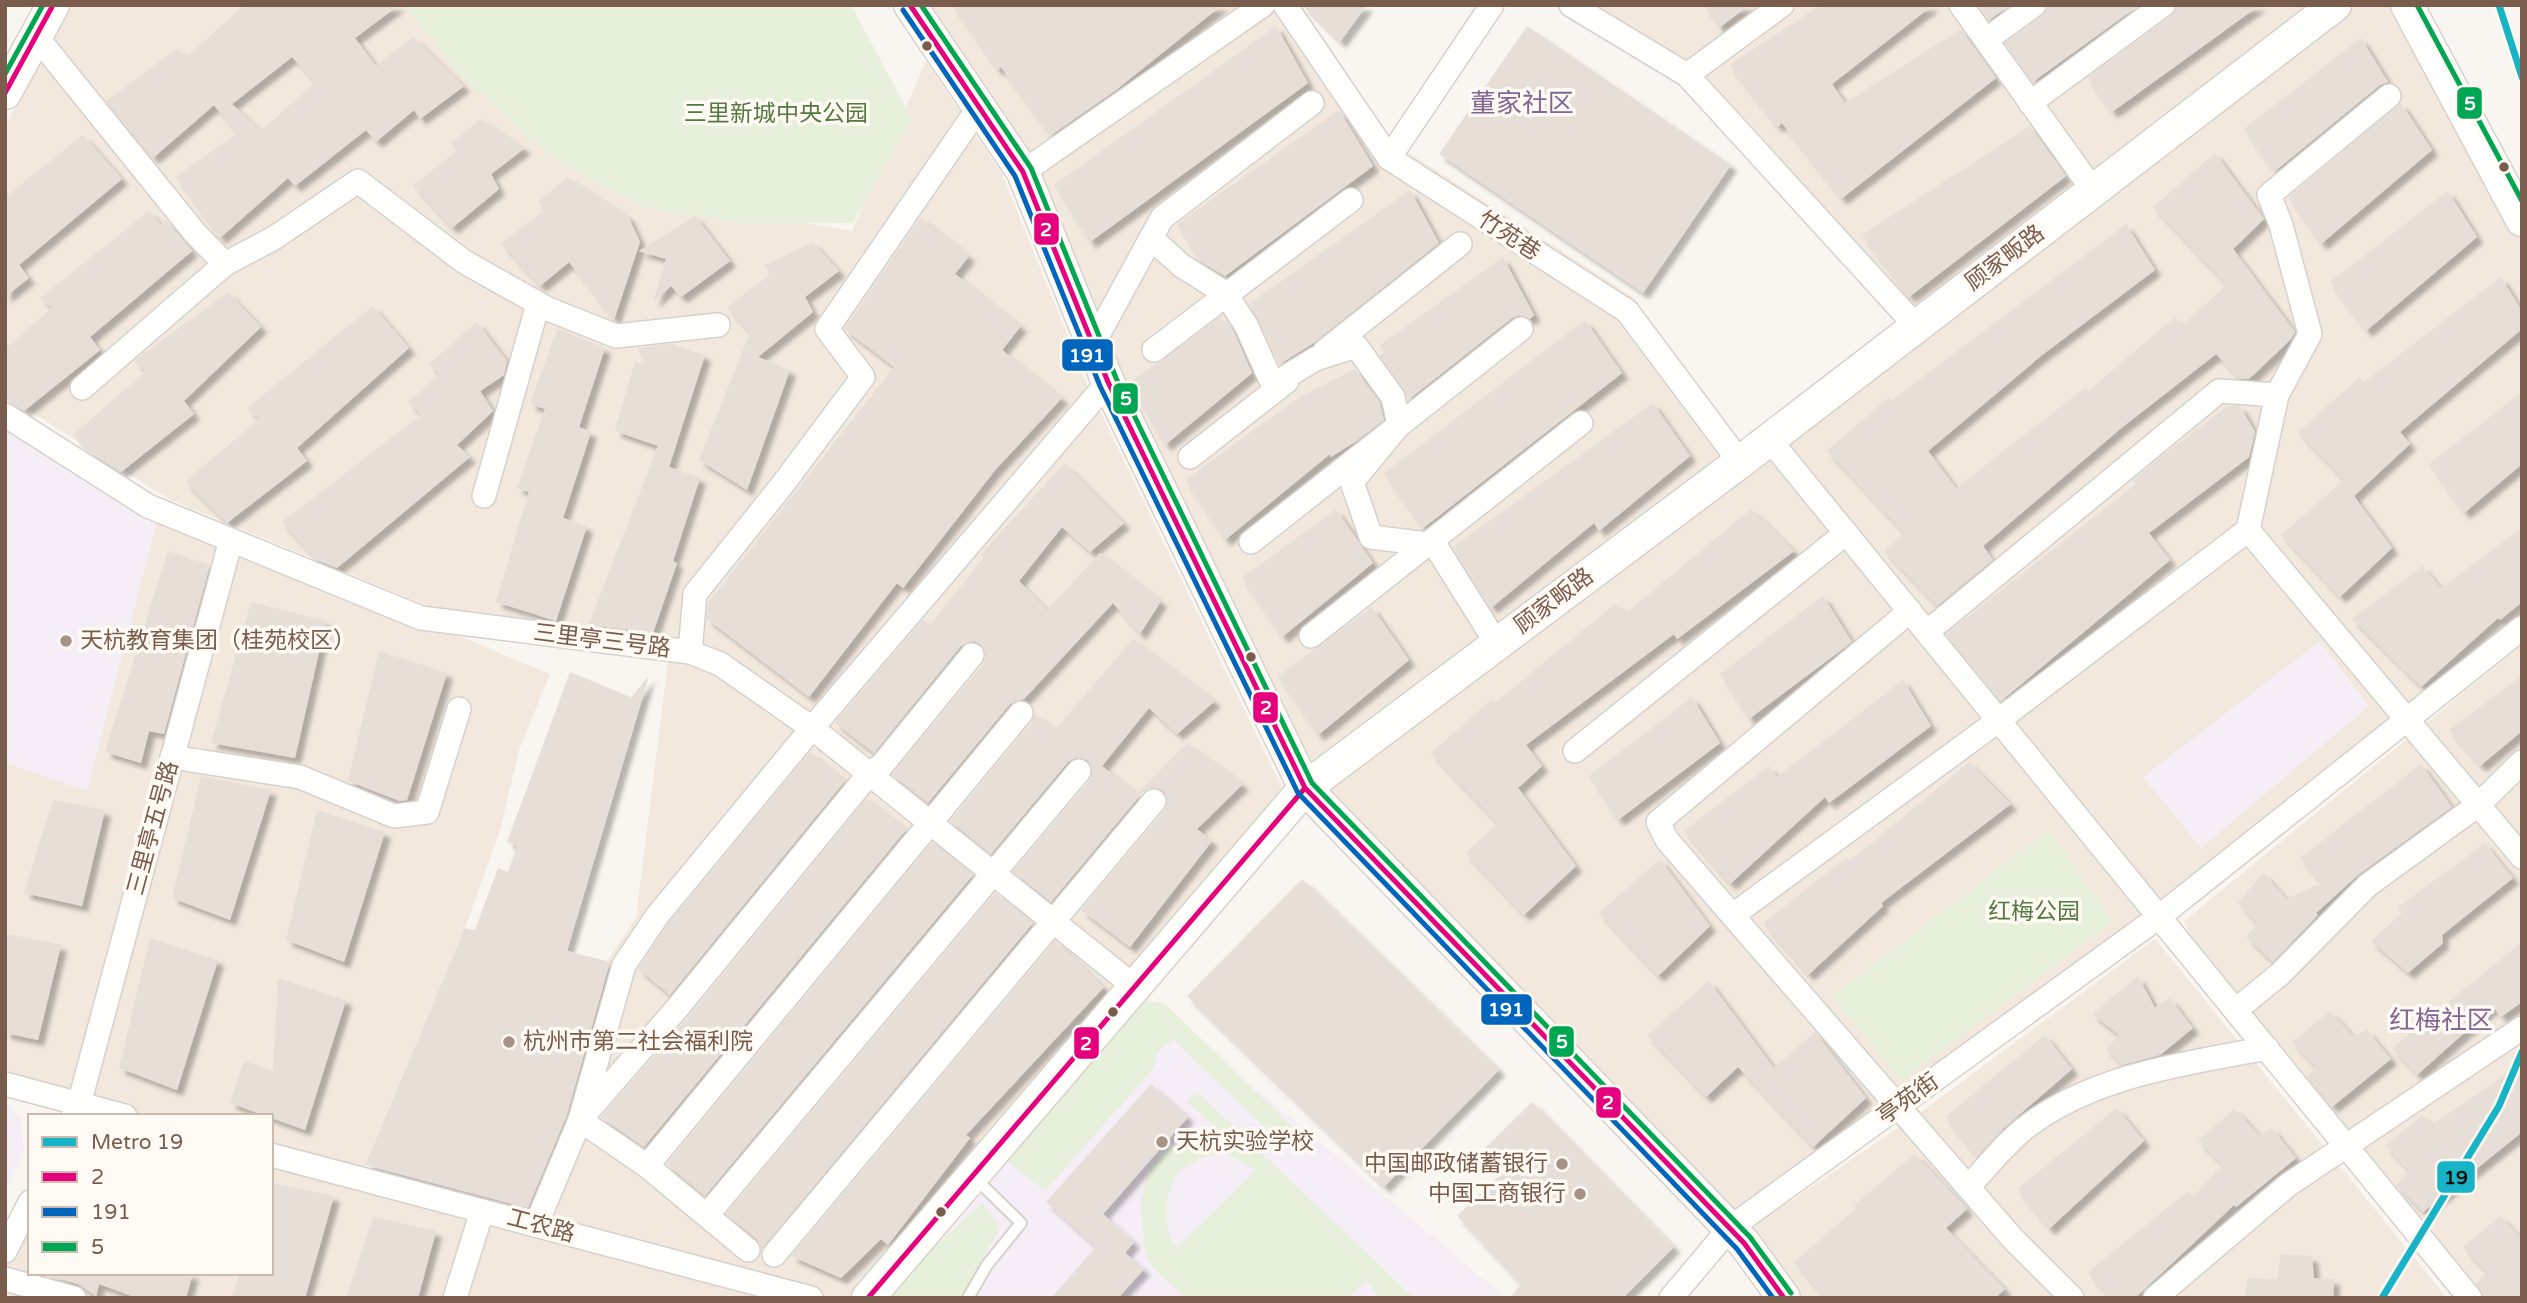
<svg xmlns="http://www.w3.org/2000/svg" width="2527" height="1303" viewBox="0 0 2527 1303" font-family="'Varela Round','Noto Sans SC',sans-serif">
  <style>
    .residential { fill: #f2e8de }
    .education { fill: #f6eef6 }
    .green { fill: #e7f0db; fill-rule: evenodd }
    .building { fill: #e6ded7; fill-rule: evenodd; filter: url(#shadow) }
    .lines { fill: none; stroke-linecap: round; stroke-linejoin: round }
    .lane-casing { stroke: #d7d1cb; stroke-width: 14 }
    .street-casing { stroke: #d7d1cb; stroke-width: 26 }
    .secondary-casing { stroke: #d9d2cb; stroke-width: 35 }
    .lane { stroke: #fefefd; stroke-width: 10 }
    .street { stroke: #fefefd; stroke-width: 23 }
    .secondary { stroke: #fefefd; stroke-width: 32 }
    .bus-1-casing { stroke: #fffaf3; stroke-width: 10 }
    .bus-2-casing { stroke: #fffaf3; stroke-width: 10 }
    .bus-3-casing { stroke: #fffaf3; stroke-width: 10 }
    .bus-1 { stroke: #e5007d; stroke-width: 5 }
    .bus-2 { stroke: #0065bd; stroke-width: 5 }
    .bus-3 { stroke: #00a651; stroke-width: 5 }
    .metro-1-casing { stroke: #fffaf3; stroke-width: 12 }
    .metro-1 { stroke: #17b4c8; stroke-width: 7 }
    .bus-dot { fill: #7a5c4d; stroke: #fffaf3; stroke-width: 2.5 }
    .poi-dot { fill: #a69286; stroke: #fffaf3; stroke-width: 2.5 }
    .labels { text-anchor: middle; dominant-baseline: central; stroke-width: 7; stroke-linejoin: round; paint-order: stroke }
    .park-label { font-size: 23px; fill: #537a41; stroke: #fffaf3 }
    .street-label { font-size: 23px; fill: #7a5c4d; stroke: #fffaf3 }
    .poi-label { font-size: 23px; fill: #7a5c4d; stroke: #fffaf3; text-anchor: start }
    .quarter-label { font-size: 26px; fill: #846695; stroke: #fffaf3 }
    .line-badge { stroke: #fffaf3; stroke-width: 2.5 }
    .badge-label { font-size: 19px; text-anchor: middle; font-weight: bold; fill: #fff }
    .pale-badge-label { font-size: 19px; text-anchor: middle; font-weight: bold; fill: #111 }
  </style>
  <defs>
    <filter id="shadow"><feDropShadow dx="6" dy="6" stdDeviation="2" flood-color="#0004"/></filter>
  </defs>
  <rect width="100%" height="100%" fill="#f9f5f0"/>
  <g class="residential">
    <path d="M71,5H431L769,217L852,231L926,61L1002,174L1087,384L1283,790L848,1298H5V1251L30,1202V1273H271V1116H73L5,1077V746L148,506L550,674L519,750L501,827L465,928L359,1178L519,1220L603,967L636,918L669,654L442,612L169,499L5,395V126Z"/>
    <path d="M921,5H1301L1395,144L1633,297L1746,448L1311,774Z"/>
    <path d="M1571,5H2407L2522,220V623L1730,1228L1305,788L1915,324L1687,75Z"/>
    <path d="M2522,645V1298H2477L2197,951L2184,921Z"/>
    <path d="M2155,939L2447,1298H1796L1745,1232L1917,1115Z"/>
  </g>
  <g class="education">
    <path d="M5,421L158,518L87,791L5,763Z"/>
    <path d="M2320,641L2369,706L2201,848L2143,777Z"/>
    <path d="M1135,987L1506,1298H874Z"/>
    <path d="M5,1102L21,1119L24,1151L5,1191Z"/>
  </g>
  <g class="green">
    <path d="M404,5H851L912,119L853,223L747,224L645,208L550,156L460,74Z"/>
    <path d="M2049,830L2113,921L1901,1081L1832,996Z"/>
    <path d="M1143,1001L1164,1003L1302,1136L1286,1148L1174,1040L1158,1051L1153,1069L1045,1191L1004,1158Z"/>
    <path d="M1197,1092L1414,1298H1380L1366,1280L1348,1298H1186C1175,1287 1160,1277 1151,1264C1144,1255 1144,1239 1143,1228C1135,1165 1162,1146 1216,1128L1187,1101ZM1226,1153L1256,1170L1177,1248C1160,1221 1165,1199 1178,1171L1201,1158Z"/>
    <path d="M982,1203L1000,1227L975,1273L966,1298H887L908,1272Z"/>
  </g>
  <g class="building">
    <path d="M244,5H399L355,38L376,66L413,37L464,86L420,119L414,110L376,142L366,130L295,186L288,178L220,238L176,177L237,133L214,105L153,158L106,101L177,49L187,57ZM292,57L315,82L261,131L232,104Z"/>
    <path d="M952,5H1222L1116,90L1050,136L1001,67L997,70Z"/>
    <path d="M1302,5H1367L1340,42Z"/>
    <path d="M1704,5H1749L1719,28Z"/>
    <path d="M1821,5H1933L1832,84L1845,103L1961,29L1996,78L1841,199L1782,123L1777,127L1729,65Z"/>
    <path d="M1978,5H2010L1989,20Z"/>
    <path d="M2048,5H2137L2138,6L2034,81L2005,43L2042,16Z"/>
    <path d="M2177,5H2260L2112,112L2087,78L2171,16Z"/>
    <path d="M1276,26L1308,83L1090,242L1054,185Z"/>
    <path d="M1527,26L1731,165L1643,293L1439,154Z"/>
    <path d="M2361,38L2388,82L2380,85L2274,172L2244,129Z"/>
    <path d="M2401,103L2432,150L2321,244L2288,197Z"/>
    <path d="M1339,110L1373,166L1225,276L1198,260L1177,224Z"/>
    <path d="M481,119L525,148L491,174L499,189L452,228L413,185L457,151L451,143Z"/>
    <path d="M2030,126L2066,176L1909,297L1862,235Z"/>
    <path d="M83,135L122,179L19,265L29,278L5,297V197Z"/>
    <path d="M2215,153L2264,219L2233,249L2295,332L2291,339L2249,379L2239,378L2216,354L2120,429L1983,546L1993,560L1937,606L1884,551L1904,533L1827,451L1889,397L1891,401L2126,224L2155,270L2042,355L1928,451L1956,488L2086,387L2088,391L2175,317L2182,325L2227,285L2153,207Z"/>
    <path d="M568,177L628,216L640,242L614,320L569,262L540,286L501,243L545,210L538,202Z"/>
    <path d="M1410,190L1439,243L1315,342L1280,364L1249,304Z"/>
    <path d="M2448,191L2477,237L2366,331L2330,282Z"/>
    <path d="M149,211L161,225L166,220L192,251L90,337L100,350L24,411L11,403L5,397V349L52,308L40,298Z"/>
    <path d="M695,216L730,261L681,297L671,286L653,302L666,259L639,251Z"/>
    <path d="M921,217L969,256L955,274L1021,326L1002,350L1062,398L996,469L903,588L897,583L809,697L707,619L708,603L894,367L844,329Z"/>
    <path d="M813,242L839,271L805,297L813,312L758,357L790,370L747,490L699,460L750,333L727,307L771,274L764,266Z"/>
    <path d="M1503,257L1534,315L1530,319L1520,315L1512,318L1408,400L1404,389L1380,356L1384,353L1380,345Z"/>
    <path d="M2501,277L2522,311V329L2400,432L2410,444L2354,496L2392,548L2340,597L2281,535L2344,480L2298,432L2360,377L2364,382Z"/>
    <path d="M228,292L261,327L184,401L194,414L121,472L91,453L73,435L146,371L134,361Z"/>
    <path d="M373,306L409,348L297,448L307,461L227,523L185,482L259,419L247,408Z"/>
    <path d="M1220,317L1223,322L1226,320L1234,332L1252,373L1165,445L1129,383Z"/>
    <path d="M1585,320L1622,373L1422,529L1384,473Z"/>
    <path d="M477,322L507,361L504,375L480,391L493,411L457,445L470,457L337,568L315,559L282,522L421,415L408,402L439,374L429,364Z"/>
    <path d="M557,329L605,348L579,427L591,432L563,518L587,526L556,621L496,602L529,492L517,488L545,409L530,404Z"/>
    <path d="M671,344L705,355L669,467L700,478L673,561L677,563L653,633L597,626L589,624L658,446L615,431L635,361L651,367L638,351L639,348Z"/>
    <path d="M1355,369L1380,403L1384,420L1358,440L1331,457L1330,454L1225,540L1185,480L1298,398Z"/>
    <path d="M2522,392V464L2464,513L2429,464Z"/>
    <path d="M1653,403L1690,456L1599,531L1594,523L1491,608L1453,547Z"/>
    <path d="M2228,406H2240L2255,432L2249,457L2149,533L2170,560L2001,701L1946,634L2136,484L2133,480L2161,457Z"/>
    <path d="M1064,464L1124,523L1090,552L1062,527L1019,581L1047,610L1100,553L1161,601L1140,634L1113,603L1024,699L1010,704L928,803L892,774L983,664L986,657L981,645L974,641L961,646L874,753L835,723L923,619L930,625L984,557L981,554Z"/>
    <path d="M1336,509L1373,563L1282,637L1242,578Z"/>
    <path d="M1751,509L1794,551L1677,639L1674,634L1526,745L1542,766L1518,788L1576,866L1524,915L1465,853L1498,824L1431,753L1492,699L1495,703L1615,604L1625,614Z"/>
    <path d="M2522,528V602L2500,620L2498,618L2421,687L2352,619L2422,566L2441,588Z"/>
    <path d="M168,551L210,565L164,734L149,731L141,763L105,752Z"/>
    <path d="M1823,596L1852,642L1749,719L1720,674Z"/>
    <path d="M251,602L326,621L295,758L211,743Z"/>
    <path d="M1372,607L1409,660L1318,735L1278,676Z"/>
    <path d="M1133,639L1215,701L1177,734L1149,708L1102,766L1137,794L1187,743L1243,784L1197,829L1212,841L1130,947L1081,910L1165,810L1167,797L1162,790L1150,788L1143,792L1051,902L1013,871L1090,780L1092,767L1087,760L1075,758L1068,762L991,854L950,821L1032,722L1035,714L1055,730Z"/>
    <path d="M379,651L447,673L407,800L400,801L348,781Z"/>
    <path d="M570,672L630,697L629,700L649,676L567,951L610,962L567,1115L528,1208L365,1165L465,928L475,930L498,868L508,872L517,846L507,842Z"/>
    <path d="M2522,675V731L2480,766L2449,730Z"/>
    <path d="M1903,680L1931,726L1829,803L1825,797L1730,884L1684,831L1769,766L1777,777Z"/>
    <path d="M1692,697L1720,743L1618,820L1589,776Z"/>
    <path d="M810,752L845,781L670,995L638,969L668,924Z"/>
    <path d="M1969,762L2011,804L1881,903L1883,906L1808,975L1763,923L1847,857L1850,861Z"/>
    <path d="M2421,764L2452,807L2358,875L2316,913L2318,915L2273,962L2246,937L2258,924L2238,903L2263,873L2287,899L2322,883L2300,858Z"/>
    <path d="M201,776L271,790L230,920L172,898Z"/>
    <path d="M867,798L906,830L644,1147L601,1117L690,1015Z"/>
    <path d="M53,800L105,810L82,906L24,893Z"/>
    <path d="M317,810L385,832L344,962L286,940Z"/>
    <path d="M932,842L973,875L705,1196L667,1164Z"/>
    <path d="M2485,843L2513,878L2442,935L2443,943L2408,973L2371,941L2402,913L2398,907Z"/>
    <path d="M1660,859L1710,926L1658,976L1599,913Z"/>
    <path d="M1302,879L1499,1070L1384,1187L1187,996Z"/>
    <path d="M995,893L1033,923L762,1249L757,1239L726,1214Z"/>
    <path d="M8,934L61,945L38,1040L5,1033V943Z"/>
    <path d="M150,938L218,960L177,1090L119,1068Z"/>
    <path d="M1055,941L1104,987L966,1135L970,1138L888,1245L881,1239L841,1278L791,1256Z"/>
    <path d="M2522,942V1002L2501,1017L2493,1007L2417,1075L2392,1048Z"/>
    <path d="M2138,976L2155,1008L2170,998L2193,1028L2160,1055L2122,1065L2106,1049L2119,1035L2092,1014Z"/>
    <path d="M278,978L346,1000L305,1130L230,1103L244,1061L273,1071Z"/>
    <path d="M1709,981L1774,1068L1815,1032L1866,1098L1813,1147L1738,1067L1706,1097L1647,1035Z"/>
    <path d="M2330,1011L2353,1036L2367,1030L2391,1059L2332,1107L2307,1077L2316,1067L2292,1042Z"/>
    <path d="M2045,1035L2072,1069L2004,1128L1977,1157L1945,1117Z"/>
    <path d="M2522,1063V1132L2423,1212L2396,1185L2409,1171L2385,1146L2422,1115L2432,1125Z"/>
    <path d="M1151,1084L1188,1117L1103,1214L1134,1242L1125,1253L1144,1269L1118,1298H1051L1096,1247L1046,1202Z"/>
    <path d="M1532,1102L1674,1247L1623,1298H1510L1521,1284L1457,1216L1502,1173L1481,1152Z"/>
    <path d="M2117,1108L2144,1141L2049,1229L2017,1189Z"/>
    <path d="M2235,1109L2259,1135L2272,1128L2296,1158L2236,1207L2234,1205L2135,1298H2109L2088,1272L2188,1191L2193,1197L2222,1165L2198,1140Z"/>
    <path d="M1915,1154L1967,1209L1946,1228L2005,1289L1995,1298H1825L1794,1262L1857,1208L1854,1205Z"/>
    <path d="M271,1183L334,1196L305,1298H231L240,1273H271Z"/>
    <path d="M2500,1216L2522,1239V1298H2485L2476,1284L2487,1272L2463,1247Z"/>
    <path d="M373,1217L436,1231L418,1298H346Z"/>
    <path d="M2281,1254L2312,1256L2314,1278L2334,1279L2333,1298H2245L2248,1278L2277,1279Z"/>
    <path d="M102,1273H193L186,1298H137L99,1284L96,1296L78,1284L40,1274Z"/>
  </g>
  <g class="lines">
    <g class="lane-casing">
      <path id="lane" d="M968,1298L987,1265L1021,1223L974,1177"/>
    </g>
    <g class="street-casing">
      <g id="street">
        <path d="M1285,5L1389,158L1627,311L1740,462"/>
        <path d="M1571,5L1687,75L1916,326"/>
        <path d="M1961,5L2093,190"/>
        <path d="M36,36L195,233L225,264L274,238L358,181L463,261L548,309L616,336L718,325"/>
        <path d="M1986,40L2034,5"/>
        <path d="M1687,75L1782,5"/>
        <path d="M2030,103L2163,5"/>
        <path d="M1389,158L1492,5"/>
        <path d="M1023,172L1263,5"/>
        <path d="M1151,238L1182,266L1225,293L1246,325L1273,385L1315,359L1356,346L1393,397L1399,425L1352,482L1371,537L1435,545L1497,644"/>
        <path d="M1093,344L1162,218L1312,103"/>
        <path d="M1154,350L1351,200"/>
        <path d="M1325,351L1460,244"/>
        <path d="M82,388L225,264"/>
        <path d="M5,415L148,506L421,618L690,652L720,664L812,728L1135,987"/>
        <path d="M1769,439L2470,1298"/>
        <path d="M1190,457L1287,381"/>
        <path d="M484,496L538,304"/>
        <path d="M2248,530L2277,395L2310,334L2281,225L2269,195L2389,96"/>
        <path d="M1251,542L1521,329"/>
        <path d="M1910,611L1658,822L1667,840L2013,1239L2072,1298"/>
        <path d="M1927,632L2219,391L2277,395"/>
        <path d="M1311,636L1581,423"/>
        <path d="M690,652L695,594L783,484L863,377L827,329L979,107"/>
        <path d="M1575,751L1846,533"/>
        <path d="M172,757L300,777L394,816L427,812L459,709"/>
        <path d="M1733,915L1999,720L2248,530L2522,857"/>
        <path d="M2236,1010L2280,974L2368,885L2478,805L2522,762"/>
        <path d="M5,1084L125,1116"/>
        <path d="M73,1116L79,1104L231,540"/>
        <path d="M271,1155L811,1298"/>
        <path d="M647,1166L1021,713"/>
        <path d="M1969,1186C1988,1166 2007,1141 2029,1125C2098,1074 2185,1064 2267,1048"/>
        <path d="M708,1214L1079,771"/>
        <path d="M536,1225L580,1120L624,965L657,916L812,728L1108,382"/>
        <path d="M748,1250L647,1166L580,1120L679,1006L869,774L882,765L972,655"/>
        <path d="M5,1251L30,1202"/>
        <path d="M774,1255L1154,801"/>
        <path d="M5,1279L74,1298"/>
        <path d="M455,1298L482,1211"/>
        <path d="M1671,1298L1730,1228L2160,916L2522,628"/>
        <path d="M2155,1298L2288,1185L2522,1028"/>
      </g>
    </g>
    <g class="secondary-casing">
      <g id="secondary">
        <path d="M910,5L1023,172L1108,382L1305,788L1744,1243L1784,1298"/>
        <path d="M2407,5L2522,220"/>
        <path d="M5,93L53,5"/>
        <path d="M868,1298L1305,788L1740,462L2335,5"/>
      </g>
    </g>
    <use href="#lane" class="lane"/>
    <use href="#street" class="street"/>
    <use href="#secondary" class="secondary"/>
    <g class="bus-1-casing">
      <g id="bus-1">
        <path d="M910,5L1023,172L1108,382L1305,788L1744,1243L1784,1298"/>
        <path d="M5,93L53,5"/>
        <path d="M868,1298L1305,788"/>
      </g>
    </g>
    <g class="bus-2-casing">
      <path id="bus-2" d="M903,10L1015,176L1100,386L1298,793L1737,1249L1773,1298"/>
    </g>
    <g class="bus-3-casing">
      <g id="bus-3">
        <path d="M921,5L1031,168L1116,378L1312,783L1750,1237L1791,1293"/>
        <path d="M2417,5L2522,201"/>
        <path d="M5,74L43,5"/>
      </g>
    </g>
    <use href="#bus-1" class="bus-1"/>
    <use href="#bus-2" class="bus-2"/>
    <use href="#bus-3" class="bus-3"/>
    <g class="metro-1-casing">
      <g id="metro-1">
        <path d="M2499,5L2522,77"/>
        <path d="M2382,1298L2499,1106L2522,1052"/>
      </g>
    </g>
    <use href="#metro-1" class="metro-1"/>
  </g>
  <g class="bus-dot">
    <circle cx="927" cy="46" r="6"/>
    <circle cx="2504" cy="167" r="6"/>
    <circle cx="1251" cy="657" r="6"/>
    <circle cx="1113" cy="1012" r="6"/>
    <circle cx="941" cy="1212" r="6"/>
  </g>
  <g class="poi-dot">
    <circle cx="66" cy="641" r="7"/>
    <circle cx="509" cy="1042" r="7"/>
    <circle cx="1162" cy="1142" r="7"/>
    <circle cx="1562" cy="1164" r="7"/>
    <circle cx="1580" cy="1194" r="7"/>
  </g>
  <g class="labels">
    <g class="park-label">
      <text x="776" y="114">三里新城中央公园</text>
      <text x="2034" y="912">红梅公园</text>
    </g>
    <g class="street-label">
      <text transform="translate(1509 236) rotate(33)">竹苑巷</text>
      <text transform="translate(2005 258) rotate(-37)">顾家畈路</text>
      <text transform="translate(1554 601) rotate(-37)">顾家畈路</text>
      <text transform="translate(602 641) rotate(7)">三里亭三号路</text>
      <text transform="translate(153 828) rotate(-75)">三里亭五号路</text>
      <text transform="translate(1908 1099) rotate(-36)">亭苑街</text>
      <text transform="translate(541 1226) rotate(15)">工农路</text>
    </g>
    <g class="poi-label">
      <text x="80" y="641">天杭教育集团（桂苑校区）</text>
      <text x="523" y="1042">杭州市第二社会福利院</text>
      <text x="1176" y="1142">天杭实验学校</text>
      <text x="1548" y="1164" text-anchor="end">中国邮政储蓄银行</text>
      <text x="1566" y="1194" text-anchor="end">中国工商银行</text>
    </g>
    <g class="quarter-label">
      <text x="1522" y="103">董家社区</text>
      <text x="2441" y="1020">红梅社区</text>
    </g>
  </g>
  <g class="line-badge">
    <rect x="2456" y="86" width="27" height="34" rx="7" fill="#00a651"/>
    <rect x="1033" y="212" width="27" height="34" rx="7" fill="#e5007d"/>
    <rect x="1061" y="338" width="53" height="34" rx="7" fill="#0065bd"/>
    <rect x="1112" y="382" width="27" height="33" rx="7" fill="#00a651"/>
    <rect x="1252" y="691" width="27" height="33" rx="7" fill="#e5007d"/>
    <rect x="1480" y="993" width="53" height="33" rx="7" fill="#0065bd"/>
    <rect x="1548" y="1025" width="27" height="33" rx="7" fill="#00a651"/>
    <rect x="1073" y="1026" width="27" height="34" rx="7" fill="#e5007d"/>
    <rect x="1595" y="1086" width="27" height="33" rx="7" fill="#e5007d"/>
    <rect x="2436" y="1160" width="40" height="34" rx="7" fill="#17b4c8"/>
  </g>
  <g class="badge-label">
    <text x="2470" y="110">5</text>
    <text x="1046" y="236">2</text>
    <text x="1087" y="362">191</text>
    <text x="1126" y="405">5</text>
    <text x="1266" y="714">2</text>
    <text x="1506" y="1016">191</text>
    <text x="1562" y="1048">5</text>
    <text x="1086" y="1050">2</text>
    <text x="1608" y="1109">2</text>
  </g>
  <g class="pale-badge-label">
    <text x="2456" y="1184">19</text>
  </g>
  <rect width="2527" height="1303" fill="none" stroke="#7a5c4d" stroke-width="14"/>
  <rect x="28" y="1114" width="245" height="161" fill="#fffaf3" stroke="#cabbb1" stroke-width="2"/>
  <rect x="42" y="1137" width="35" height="10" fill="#17b4c8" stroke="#cabbb1" stroke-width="2"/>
  <text x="91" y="1149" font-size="21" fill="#7a5c4d">Metro 19</text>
  <rect x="42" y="1172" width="35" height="10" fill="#e5007d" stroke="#cabbb1" stroke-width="2"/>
  <text x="91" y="1184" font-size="21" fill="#7a5c4d">2</text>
  <rect x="42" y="1207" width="35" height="10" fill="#0065bd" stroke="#cabbb1" stroke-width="2"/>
  <text x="91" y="1219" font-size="21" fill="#7a5c4d">191</text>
  <rect x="42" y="1242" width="35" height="10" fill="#00a651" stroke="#cabbb1" stroke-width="2"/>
  <text x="91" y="1254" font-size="21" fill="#7a5c4d">5</text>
</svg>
